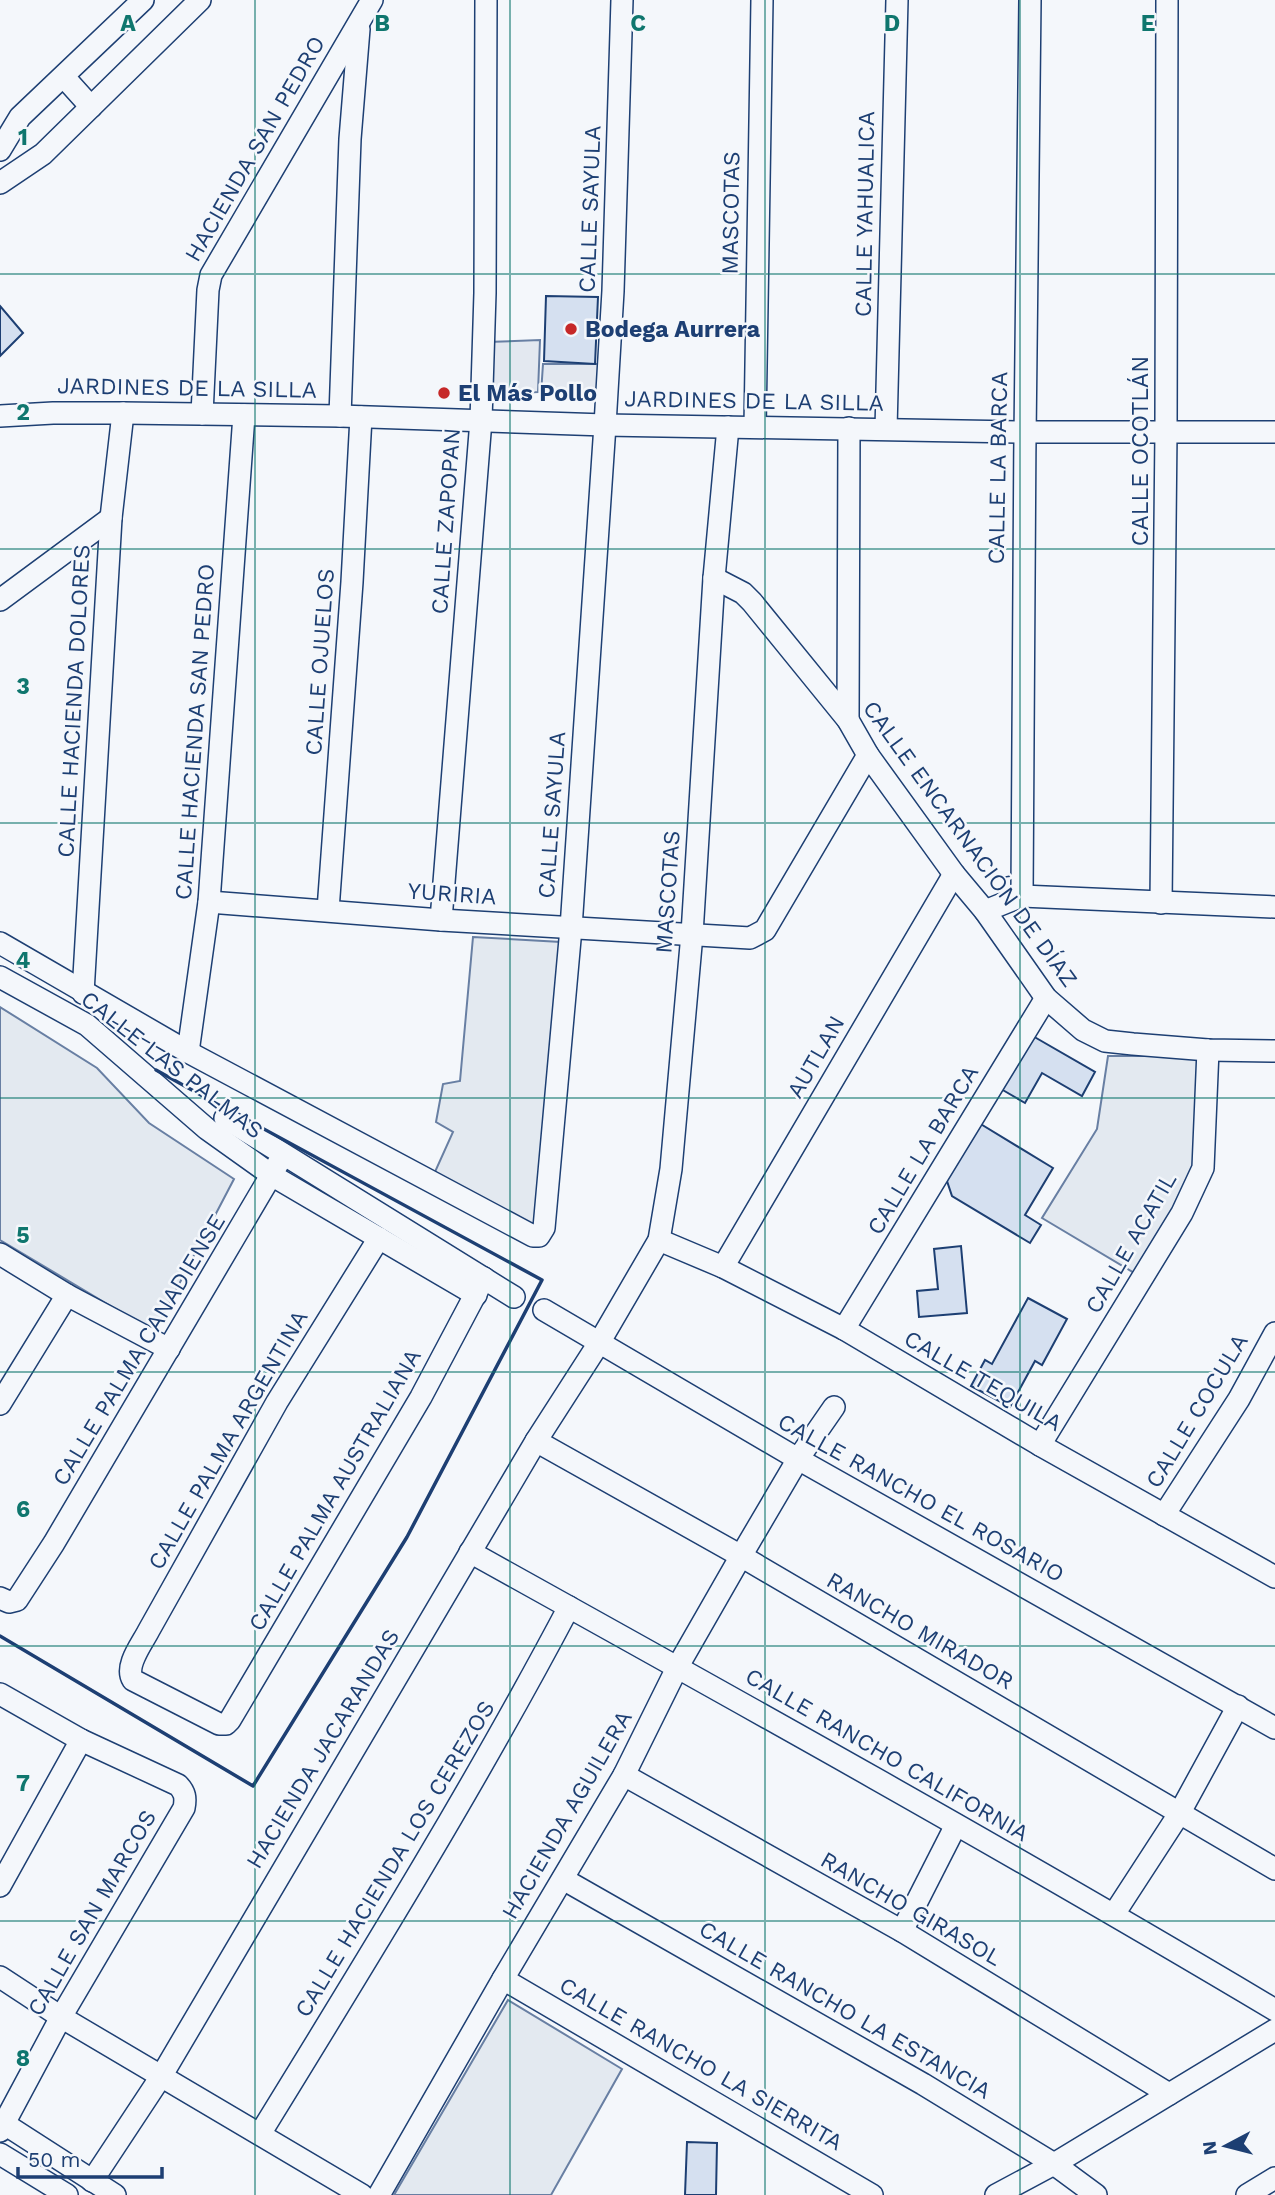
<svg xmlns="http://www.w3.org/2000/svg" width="1275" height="2195" viewBox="0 0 1275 2195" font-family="'Work Sans',sans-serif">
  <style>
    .green { fill: #e3e9f0; stroke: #687fa3; stroke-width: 2 }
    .parking { fill: #e3e8f0; stroke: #687fa3; stroke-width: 2 }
    .building { fill: #d5e0f0; stroke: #1d3f73; stroke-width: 2 }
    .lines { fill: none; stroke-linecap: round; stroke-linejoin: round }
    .minor-casing { stroke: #1d3f73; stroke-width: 24 }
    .minor { stroke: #f4f7fb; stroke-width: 21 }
    .wall { stroke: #1d3f73; stroke-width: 3.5 }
    .grid { fill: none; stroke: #0f766e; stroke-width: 2; stroke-opacity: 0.55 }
    .poi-dot { fill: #c62828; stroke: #f4f7fb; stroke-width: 2.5 }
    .labels { text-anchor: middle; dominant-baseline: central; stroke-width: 5; stroke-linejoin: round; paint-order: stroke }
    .street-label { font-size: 23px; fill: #1d3f73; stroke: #f4f7fb }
    .poi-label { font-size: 23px; font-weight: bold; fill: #1d3f73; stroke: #f4f7fb; text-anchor: start }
    .grid-label { font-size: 23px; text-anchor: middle; font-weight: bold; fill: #0f766e; stroke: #f4f7fb; stroke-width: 5; stroke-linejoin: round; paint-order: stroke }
  </style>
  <rect width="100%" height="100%" fill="#f4f7fb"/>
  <g class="green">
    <path d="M473,937L561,942L535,1222L532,1228L434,1174L453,1132L436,1122L443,1084L460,1081Z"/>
    <path d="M0,1007L97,1068L149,1123L234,1179L154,1332L0,1240Z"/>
    <path d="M1108,1056H1200L1194,1172L1136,1274L1042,1218L1097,1129Z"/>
    <path d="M508,2000L622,2069L551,2195H394Z"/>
  </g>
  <g class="parking">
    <path d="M540,340L538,392L487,394V342Z"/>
    <path d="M543,364H599L598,392L541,394Z"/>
  </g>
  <g class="building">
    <path d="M546,296L598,297L595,364L544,361Z"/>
    <path d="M0,306L23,333L0,356Z"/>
    <path d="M1031,1035L1095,1072L1082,1096L1042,1073L1025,1103L1001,1089Z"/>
    <path d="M979,1123L1053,1168L1025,1215L1041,1225L1030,1243L952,1196L946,1178Z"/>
    <path d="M961,1246L967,1313L919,1317L917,1291L938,1289L934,1249Z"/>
    <path d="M1028,1298L1067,1319L1042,1365L1035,1361L1010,1407L971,1386L985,1360L992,1364Z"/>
    <path d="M687,2142L717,2143L716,2195H685Z"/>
  </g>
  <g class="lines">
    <g class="minor-casing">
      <g id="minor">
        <path d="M64,77L91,107"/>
        <path d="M0,150L20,117L143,0"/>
        <path d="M0,183L43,154L200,0"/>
        <path d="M202,414L208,290L211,275L372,0"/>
        <path d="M0,416L53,413H123L340,416L605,425L1024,432H1275"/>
        <path d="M340,416L350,139L359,29"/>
        <path d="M755,427L762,0"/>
        <path d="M886,429L897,0"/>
        <path d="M714,578L743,593L752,602L848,720L868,755L954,874L985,911L1046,998L1083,1030L1105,1041L1133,1044L1208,1050L1275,1051"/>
        <path d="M0,600L111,518"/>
        <path d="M848,720L849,428"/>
        <path d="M1022,896L1275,907"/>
        <path d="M209,902L441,920L750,938L765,930L868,755"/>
        <path d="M1161,903L1166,432L1167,0"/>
        <path d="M328,910L352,582L361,417"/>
        <path d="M985,911L1022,896C1023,597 1026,299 1030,0"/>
        <path d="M441,920L481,420L485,293L486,0"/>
        <path d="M0,943L188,1052L533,1236H539L544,1228L571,928L605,425L613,291L622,0"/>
        <path d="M0,977L87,1025L207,1129L273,1176L476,1295"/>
        <path d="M83,993L111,518L123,413"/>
        <path d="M188,1052L209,902L244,415"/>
        <path d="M225,1118L514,1297"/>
        <path d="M379,1238L277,1402L149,1630C142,1644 124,1666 133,1680L219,1724H226L230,1720L421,1397L484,1278"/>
        <path d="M659,1240L723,1267L844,1329L1040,1445L1275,1577"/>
        <path d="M0,1254L67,1295L169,1349"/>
        <path d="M723,1267L954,874"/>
        <path d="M544,1310L798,1459L1275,1728"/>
        <path d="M844,1329L1046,998"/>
        <path d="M0,1404L67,1295"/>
        <path d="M536,1441L741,1556L1275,1869"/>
        <path d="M1040,1445L1182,1213L1203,1168L1208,1050"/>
        <path d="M1164,1515L1239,1399L1275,1333"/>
        <path d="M470,1552C740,1702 1010,1852 1275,2010"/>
        <path d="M0,1598L9,1602L17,1600L54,1543L283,1155"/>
        <path d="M0,1694L81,1740L178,1785C185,1792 186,1798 184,1808L61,2017L0,2131"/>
        <path d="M624,1775L902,1931L1169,2094"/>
        <path d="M563,1879L923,2084L1054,2164L1096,2195"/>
        <path d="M0,1886L81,1740"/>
        <path d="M1114,1914L1179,1814L1238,1706"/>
        <path d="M902,1931L956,1825"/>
        <path d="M0,1977L61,2017L362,2195"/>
        <path d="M503,1979L872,2195"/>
        <path d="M0,2121L115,2195"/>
        <path d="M260,2134C367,1960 474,1787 569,1607"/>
        <path d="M0,2154L67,2195"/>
        <path d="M92,2181L162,2075L536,1441L599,1343L659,1240L671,1169L692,934L714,578L728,427"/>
        <path d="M379,2195L503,1979L624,1775L678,1666L741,1556L798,1459L834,1407"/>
        <path d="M996,2195L1054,2164L1275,2030"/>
        <path d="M1247,2195L1275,2178"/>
      </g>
    </g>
    <use href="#minor" class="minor"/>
    <g class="wall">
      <path d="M156,1070L226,1109"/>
      <path d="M0,1636L253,1786L407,1537L542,1280L251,1122"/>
    </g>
  </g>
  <path class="grid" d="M255,0V2195M510,0V2195M765,0V2195M1020,0V2195M0,274H1275M0,549H1275M0,823H1275M0,1098H1275M0,1372H1275M0,1646H1275M0,1921H1275"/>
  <g class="poi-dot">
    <circle cx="571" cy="329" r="7"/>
    <circle cx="444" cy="393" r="7"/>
  </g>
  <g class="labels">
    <g class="street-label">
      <text transform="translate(255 149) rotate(-60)">HACIENDA SAN PEDRO</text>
      <text transform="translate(590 209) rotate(-88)">CALLE SAYULA</text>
      <text transform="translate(731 213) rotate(-89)">MASCOTAS</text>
      <text transform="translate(865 214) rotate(-89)">CALLE YAHUALICA</text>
      <text transform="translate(187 388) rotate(1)">JARDINES DE LA SILLA</text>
      <text transform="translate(754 401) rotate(1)">JARDINES DE LA SILLA</text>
      <text transform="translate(1140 451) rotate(-90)">CALLE OCOTLÁN</text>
      <text transform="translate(998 468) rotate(-89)">CALLE LA BARCA</text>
      <text transform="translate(446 521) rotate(-86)">CALLE ZAPOPAN</text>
      <text transform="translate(320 662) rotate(-86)">CALLE OJUELOS</text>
      <text transform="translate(74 701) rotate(-87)">CALLE HACIENDA DOLORES</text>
      <text transform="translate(195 732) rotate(-86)">CALLE HACIENDA SAN PEDRO</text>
      <text transform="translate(552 815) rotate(-86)">CALLE SAYULA</text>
      <text transform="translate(970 844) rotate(54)">CALLE ENCARNACIÓN DE DÍAZ</text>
      <text transform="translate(668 892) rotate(-86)">MASCOTAS</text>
      <text transform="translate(452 894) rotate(4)">YURIRIA</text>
      <text transform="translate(816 1057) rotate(-60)">AUTLAN</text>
      <text transform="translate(172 1065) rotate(38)">CALLE LAS PALMAS</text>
      <text transform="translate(923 1150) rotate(-59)">CALLE LA BARCA</text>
      <text transform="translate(1131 1243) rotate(-60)">CALLE ACATIL</text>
      <text transform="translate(139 1350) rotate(-59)">CALLE PALMA CANADIENSE</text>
      <text transform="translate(983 1381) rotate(30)">CALLE TEQUILA</text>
      <text transform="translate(1197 1411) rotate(-59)">CALLE COCULA</text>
      <text transform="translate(228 1440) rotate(-60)">CALLE PALMA ARGENTINA</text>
      <text transform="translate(335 1490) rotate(-60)">CALLE PALMA AUSTRALIANA</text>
      <text transform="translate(921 1498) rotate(29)">CALLE RANCHO EL ROSARIO</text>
      <text transform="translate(920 1631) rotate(30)">RANCHO MIRADOR</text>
      <text transform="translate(323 1749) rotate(-59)">HACIENDA JACARANDAS</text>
      <text transform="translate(887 1755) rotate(30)">CALLE RANCHO CALIFORNIA</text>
      <text transform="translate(567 1815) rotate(-60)">HACIENDA AGUILERA</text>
      <text transform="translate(395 1859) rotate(-59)">CALLE HACIENDA LOS CEREZOS</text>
      <text transform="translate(911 1909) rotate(30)">RANCHO GIRASOL</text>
      <text transform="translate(92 1913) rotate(-60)">CALLE SAN MARCOS</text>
      <text transform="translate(845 2010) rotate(30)">CALLE RANCHO LA ESTANCIA</text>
      <text transform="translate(701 2064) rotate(30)">CALLE RANCHO LA SIERRITA</text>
    </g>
    <g class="poi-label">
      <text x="585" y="329">Bodega Aurrera</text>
      <text x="458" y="393">El Más Pollo</text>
    </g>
  </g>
  <g class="grid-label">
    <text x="128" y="31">A</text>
    <text x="382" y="31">B</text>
    <text x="638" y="31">C</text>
    <text x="892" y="31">D</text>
    <text x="1148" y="31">E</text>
    <text x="23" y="145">1</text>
    <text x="23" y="420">2</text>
    <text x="23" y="694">3</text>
    <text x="23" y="968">4</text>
    <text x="23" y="1243">5</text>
    <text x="23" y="1517">6</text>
    <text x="23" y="1791">7</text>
    <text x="23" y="2066">8</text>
  </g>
  <g transform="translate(1226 2146) rotate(263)" stroke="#f4f7fb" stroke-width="5" paint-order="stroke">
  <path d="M0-5L12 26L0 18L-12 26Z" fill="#1d3f73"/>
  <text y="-10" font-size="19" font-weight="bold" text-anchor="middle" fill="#1d3f73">N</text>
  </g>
  <path d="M18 2167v10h144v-10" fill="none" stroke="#1d3f73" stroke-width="3.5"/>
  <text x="28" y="2167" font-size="21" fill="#1d3f73" stroke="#f4f7fb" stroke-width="5" paint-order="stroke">50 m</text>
</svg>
